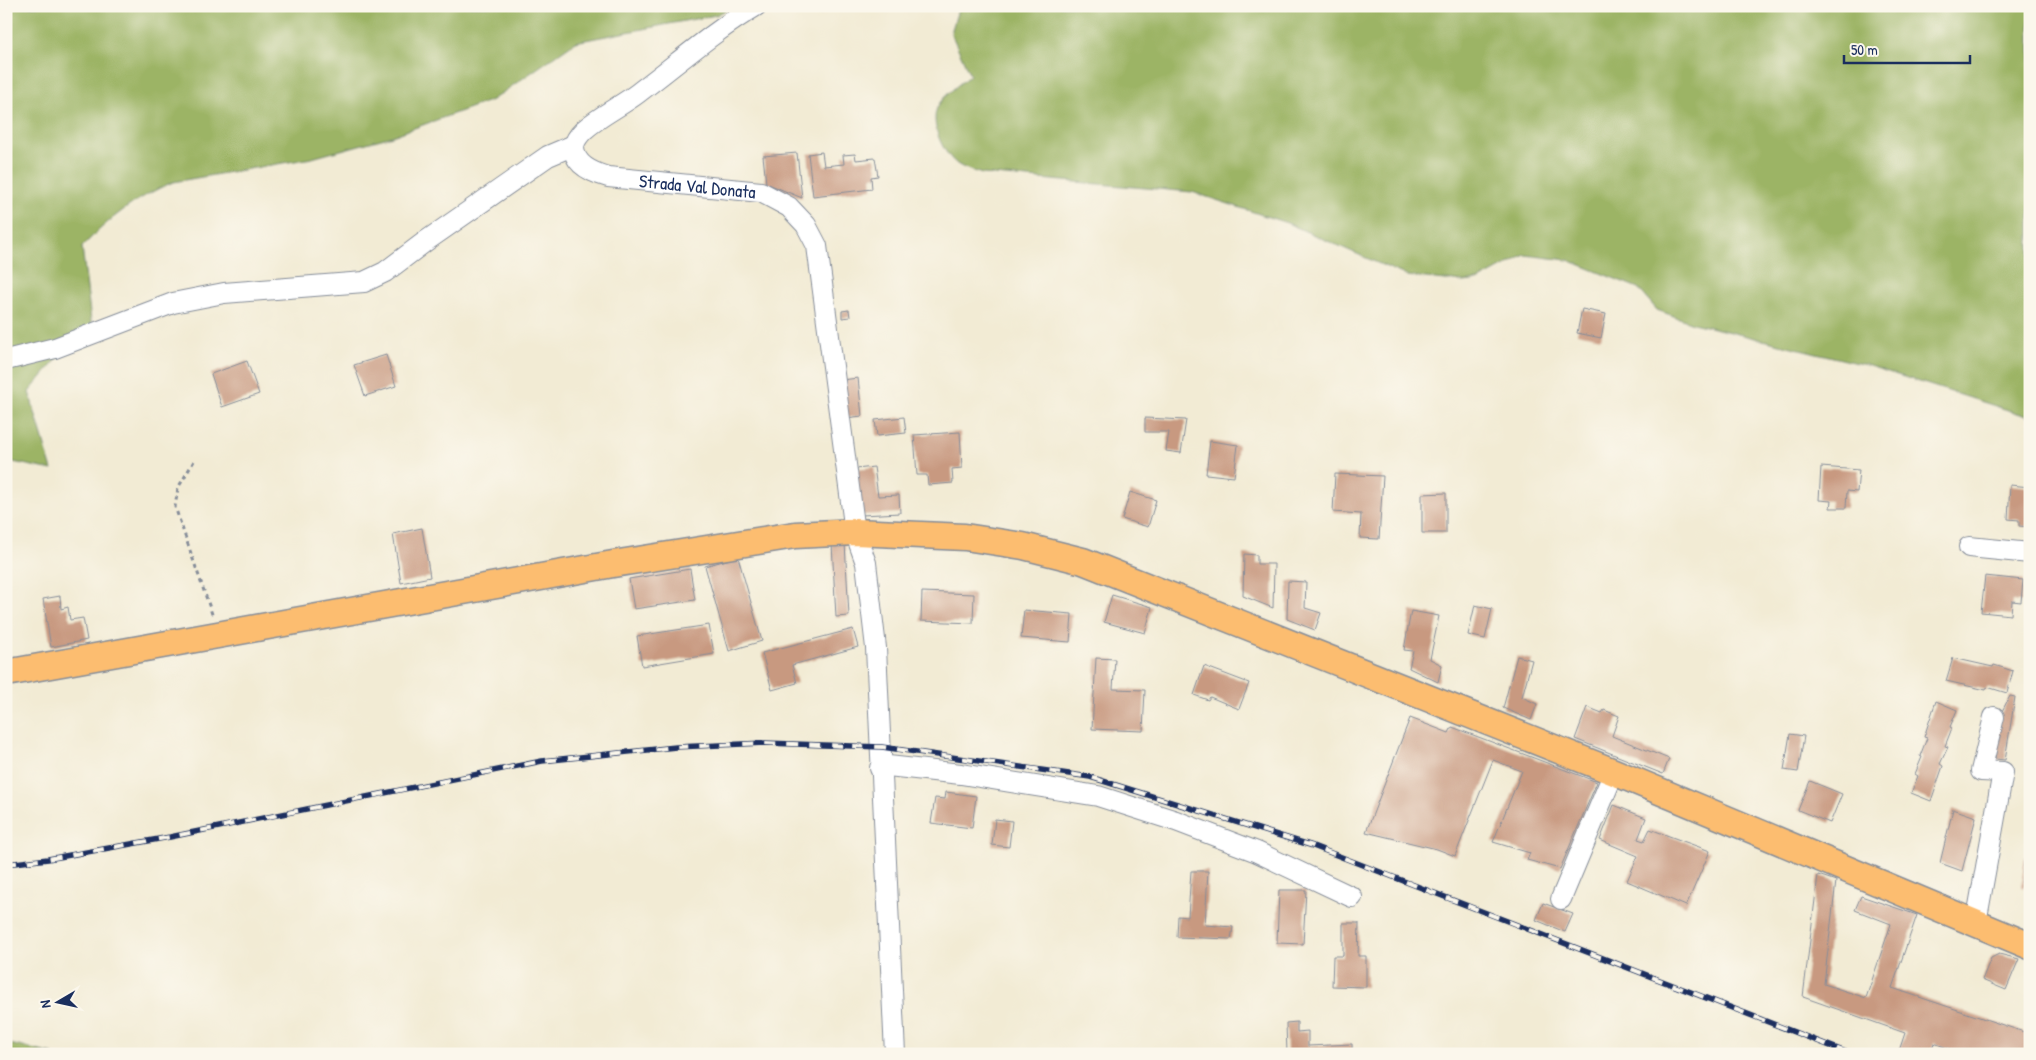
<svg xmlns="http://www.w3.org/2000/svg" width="2036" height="1060" viewBox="0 0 2036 1060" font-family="'Patrick Hand',sans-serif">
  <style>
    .forest { fill: #9cb465; stroke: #5c7262 }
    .building { fill: #c89980 }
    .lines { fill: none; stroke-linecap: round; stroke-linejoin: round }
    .minor-casing { stroke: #868d99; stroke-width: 22 }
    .major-casing { stroke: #868d99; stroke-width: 29 }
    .path { stroke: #868d99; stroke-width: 3; stroke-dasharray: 4 4; stroke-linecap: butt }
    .minor { stroke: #fff; stroke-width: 20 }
    .major { stroke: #fcbd6f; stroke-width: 26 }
    .rail-casing { stroke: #1b2f5e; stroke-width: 5.5 }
    .rail { stroke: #fbf7ec; stroke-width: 4; stroke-dasharray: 11; stroke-linecap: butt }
    .labels { text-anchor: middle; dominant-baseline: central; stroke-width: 4.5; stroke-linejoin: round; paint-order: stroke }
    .street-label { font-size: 18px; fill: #1b2f5e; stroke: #fbf7ec }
  </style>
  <rect width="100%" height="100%" fill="#fbf7ec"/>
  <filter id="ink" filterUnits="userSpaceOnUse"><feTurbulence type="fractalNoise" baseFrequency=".02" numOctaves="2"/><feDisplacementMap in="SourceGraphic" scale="10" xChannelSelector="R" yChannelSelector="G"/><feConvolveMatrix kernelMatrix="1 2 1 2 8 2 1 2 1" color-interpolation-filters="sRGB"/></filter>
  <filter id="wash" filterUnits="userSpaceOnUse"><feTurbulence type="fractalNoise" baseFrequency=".0096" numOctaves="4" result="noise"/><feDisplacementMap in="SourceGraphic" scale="20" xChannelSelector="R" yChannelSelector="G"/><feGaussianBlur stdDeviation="1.12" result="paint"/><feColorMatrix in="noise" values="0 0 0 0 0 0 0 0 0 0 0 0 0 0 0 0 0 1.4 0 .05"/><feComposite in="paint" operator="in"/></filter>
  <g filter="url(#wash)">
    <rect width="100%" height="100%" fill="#f2ebd4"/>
    <g class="forest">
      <path d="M38,6H734L716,15L575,42L492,100L392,136L312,158L173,182C137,197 108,219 82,247L92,329L57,359L29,392L52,470L13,462L6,465V8Z"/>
      <path d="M959,6H2030V417L1866,365L1693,323L1657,310L1638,288L1568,260L1525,255L1479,280L1464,282L1407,276L1287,223L1192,192L982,174C974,171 964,169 957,164C943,153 930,125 937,108C942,96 960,84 970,75L951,33Z"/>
      <path d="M6,1043L53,1054H6Z"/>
    </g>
    <g id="blocks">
      <g class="building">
        <path d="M822,152L824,166L844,164L843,155L855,154L856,160L875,158L878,176L871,177L872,189L813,196L808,154Z"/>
        <path d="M797,153L802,198L766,183L763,156Z"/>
        <path d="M1582,309L1606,314L1601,338L1577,333Z"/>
        <path d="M849,310L850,317L842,318V311Z"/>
        <path d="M386,355L396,386L365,396L354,365Z"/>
        <path d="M247,361L259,394L222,407L211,374Z"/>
        <path d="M858,378L862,416L846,418L842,380Z"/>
        <path d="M904,417L906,433L877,436L875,420Z"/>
        <path d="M1145,418L1186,420L1181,453L1166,451L1169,432H1145Z"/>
        <path d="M960,432L962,468L952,469L953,483L928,485L927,475H917L914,435Z"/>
        <path d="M1210,441L1238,445L1234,477L1206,474Z"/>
        <path d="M874,467L878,496L899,495L900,513L862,515L856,469Z"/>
        <path d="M1821,467L1859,470L1857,492L1847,491L1846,508H1830L1831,501L1819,500Z"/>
        <path d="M1335,474L1383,476L1379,539L1360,538L1361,514L1333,512Z"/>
        <path d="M2010,485L2030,487V527L2019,526V520L2008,519Z"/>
        <path d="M1130,492L1156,500L1148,527L1122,519Z"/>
        <path d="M1446,493V533H1422V494Z"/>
        <path d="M422,528L430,577L401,583L393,534Z"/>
        <path d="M845,543L849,616L836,617L832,544Z"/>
        <path d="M1244,554L1257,555V564H1274L1273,608L1243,596Z"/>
        <path d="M738,557L762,641L729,651L705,566Z"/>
        <path d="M690,569L695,600L634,609L629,579Z"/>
        <path d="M1985,576L2023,580L2021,602L2012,601L2011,615L1981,612Z"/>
        <path d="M1288,581L1306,582L1305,608L1321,613L1315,630L1287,619Z"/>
        <path d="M922,592L974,594L973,623L921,621Z"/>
        <path d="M1112,595L1152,607L1145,633L1104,622Z"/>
        <path d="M60,596L61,609L68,607L70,620L83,618L87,640L51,647L43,599Z"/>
        <path d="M1475,605L1492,609L1485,639L1468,635Z"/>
        <path d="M1024,610L1072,614L1070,642L1021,638Z"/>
        <path d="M1411,611L1439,616L1430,659L1442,665L1438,682L1409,668L1413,651L1404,650Z"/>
        <path d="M709,625L714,654L642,666L637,636Z"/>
        <path d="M853,629L858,647L792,665L797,683L772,690L762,653Z"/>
        <path d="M1517,656L1532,660L1522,697L1537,704L1531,720L1503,708Z"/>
        <path d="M1096,658L1115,659L1113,689L1145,690L1143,731L1092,729Z"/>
        <path d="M1953,658L1993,667L1994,665L2013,671L2007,693L1987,687L1986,690L1946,681Z"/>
        <path d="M1204,666L1249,683L1239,709L1210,697L1208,700L1194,695Z"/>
        <path d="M2010,696L2015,697L2005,760L1995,759L2001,713Z"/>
        <path d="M1936,701L1957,710L1950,727L1952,728L1945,746L1948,747L1940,764L1943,766L1931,801L1911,793L1918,776L1915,774L1922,757L1920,756L1927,738L1924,737Z"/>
        <path d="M1587,707L1602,713L1604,710L1619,716L1612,736L1669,759L1663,774L1575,739Z"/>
        <path d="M1410,718L1449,733L1452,727L1597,782L1560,869L1527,860L1530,853L1493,842L1522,771L1493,760L1455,856L1437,849L1366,832Z"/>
        <path d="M1790,734L1804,736L1798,772L1784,770Z"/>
        <path d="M1810,781L1842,794L1830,823L1798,810Z"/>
        <path d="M946,792L976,796L972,828L931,823L935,798L945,799Z"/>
        <path d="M1614,805L1646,818L1638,839L1644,841L1650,829L1710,851L1686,906L1627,881L1638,856L1600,840Z"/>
        <path d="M1953,809L1976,817L1962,871L1940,863Z"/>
        <path d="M995,819L1012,821L1009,847L992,845Z"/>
        <path d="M2025,857H2030V888L2021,887Z"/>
        <path d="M1191,871H1208L1205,925L1233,927L1231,939L1177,937L1178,916L1188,917Z"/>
        <path d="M1818,875L1836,881L1824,984L1866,998L1891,924L1855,910L1861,896L1917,915L1892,988L2030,1034V1054H1963L1934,1043L1930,1054H1898L1905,1033L1803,997Z"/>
        <path d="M1279,890H1306L1303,944L1277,943Z"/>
        <path d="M1543,903L1573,914L1565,932L1536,920Z"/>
        <path d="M1343,923H1359L1358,956H1366V987L1332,986L1333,956H1343Z"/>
        <path d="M1999,954L2019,959L2006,990L1982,980L1991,958Z"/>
        <path d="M1297,1022V1032L1308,1031V1046L1352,1044V1054H1287L1286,1023Z"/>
      </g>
    </g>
  </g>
  <g filter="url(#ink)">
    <use href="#blocks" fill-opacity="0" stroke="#868d99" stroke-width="1"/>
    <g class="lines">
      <g class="minor-casing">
        <g id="minor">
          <path id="s1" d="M756,6C714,31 678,63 638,93C621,106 601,115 584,130C580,134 575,140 574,146C573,165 594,173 608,177L761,192L789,207L806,225L817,246L855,532L866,563L876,648L895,1054"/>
          <path d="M6,360L55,348L173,303L224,293L364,282L385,272L426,241L548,156L574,145"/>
          <path d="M1969,547L2030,553"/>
          <path d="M880,768L888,766L961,774L1098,796L1176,821L1257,852L1352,897"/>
          <path d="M1561,899L1614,772"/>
          <path d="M1976,923L2003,772L1981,771L1994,717"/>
        </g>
      </g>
      <g class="major-casing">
        <path id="major" d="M6,673L613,564L795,535L855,532L965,537L1023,546L1083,561L1614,772L2030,946"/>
      </g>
      <path class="path" d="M194,461L178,488L175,507L213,617"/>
      <use href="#minor" class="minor"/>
      <use href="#major" class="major"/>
      <g class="rail-casing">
        <path id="rail" d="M6,864L48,859L170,837L542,761L676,747L765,743L882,747L1090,777L1313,846L1851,1054"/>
      </g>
      <use href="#rail" class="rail"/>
    </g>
  </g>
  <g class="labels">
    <g class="street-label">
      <text stroke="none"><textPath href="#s1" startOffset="371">Strada Val Donata</textPath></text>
    </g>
  </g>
  <rect width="2036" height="1060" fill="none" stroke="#fbf7ec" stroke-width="25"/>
  <g transform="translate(58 1002) rotate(261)" stroke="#fbf7ec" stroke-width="4" paint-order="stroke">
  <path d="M0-4L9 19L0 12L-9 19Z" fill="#1b2f5e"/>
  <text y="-8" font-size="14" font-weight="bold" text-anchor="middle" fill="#1b2f5e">N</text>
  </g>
  <path d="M1844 55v8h126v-8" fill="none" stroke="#1b2f5e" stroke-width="2.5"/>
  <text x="1851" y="55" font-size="15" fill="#1b2f5e" stroke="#fbf7ec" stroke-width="4" paint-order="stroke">50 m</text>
</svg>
